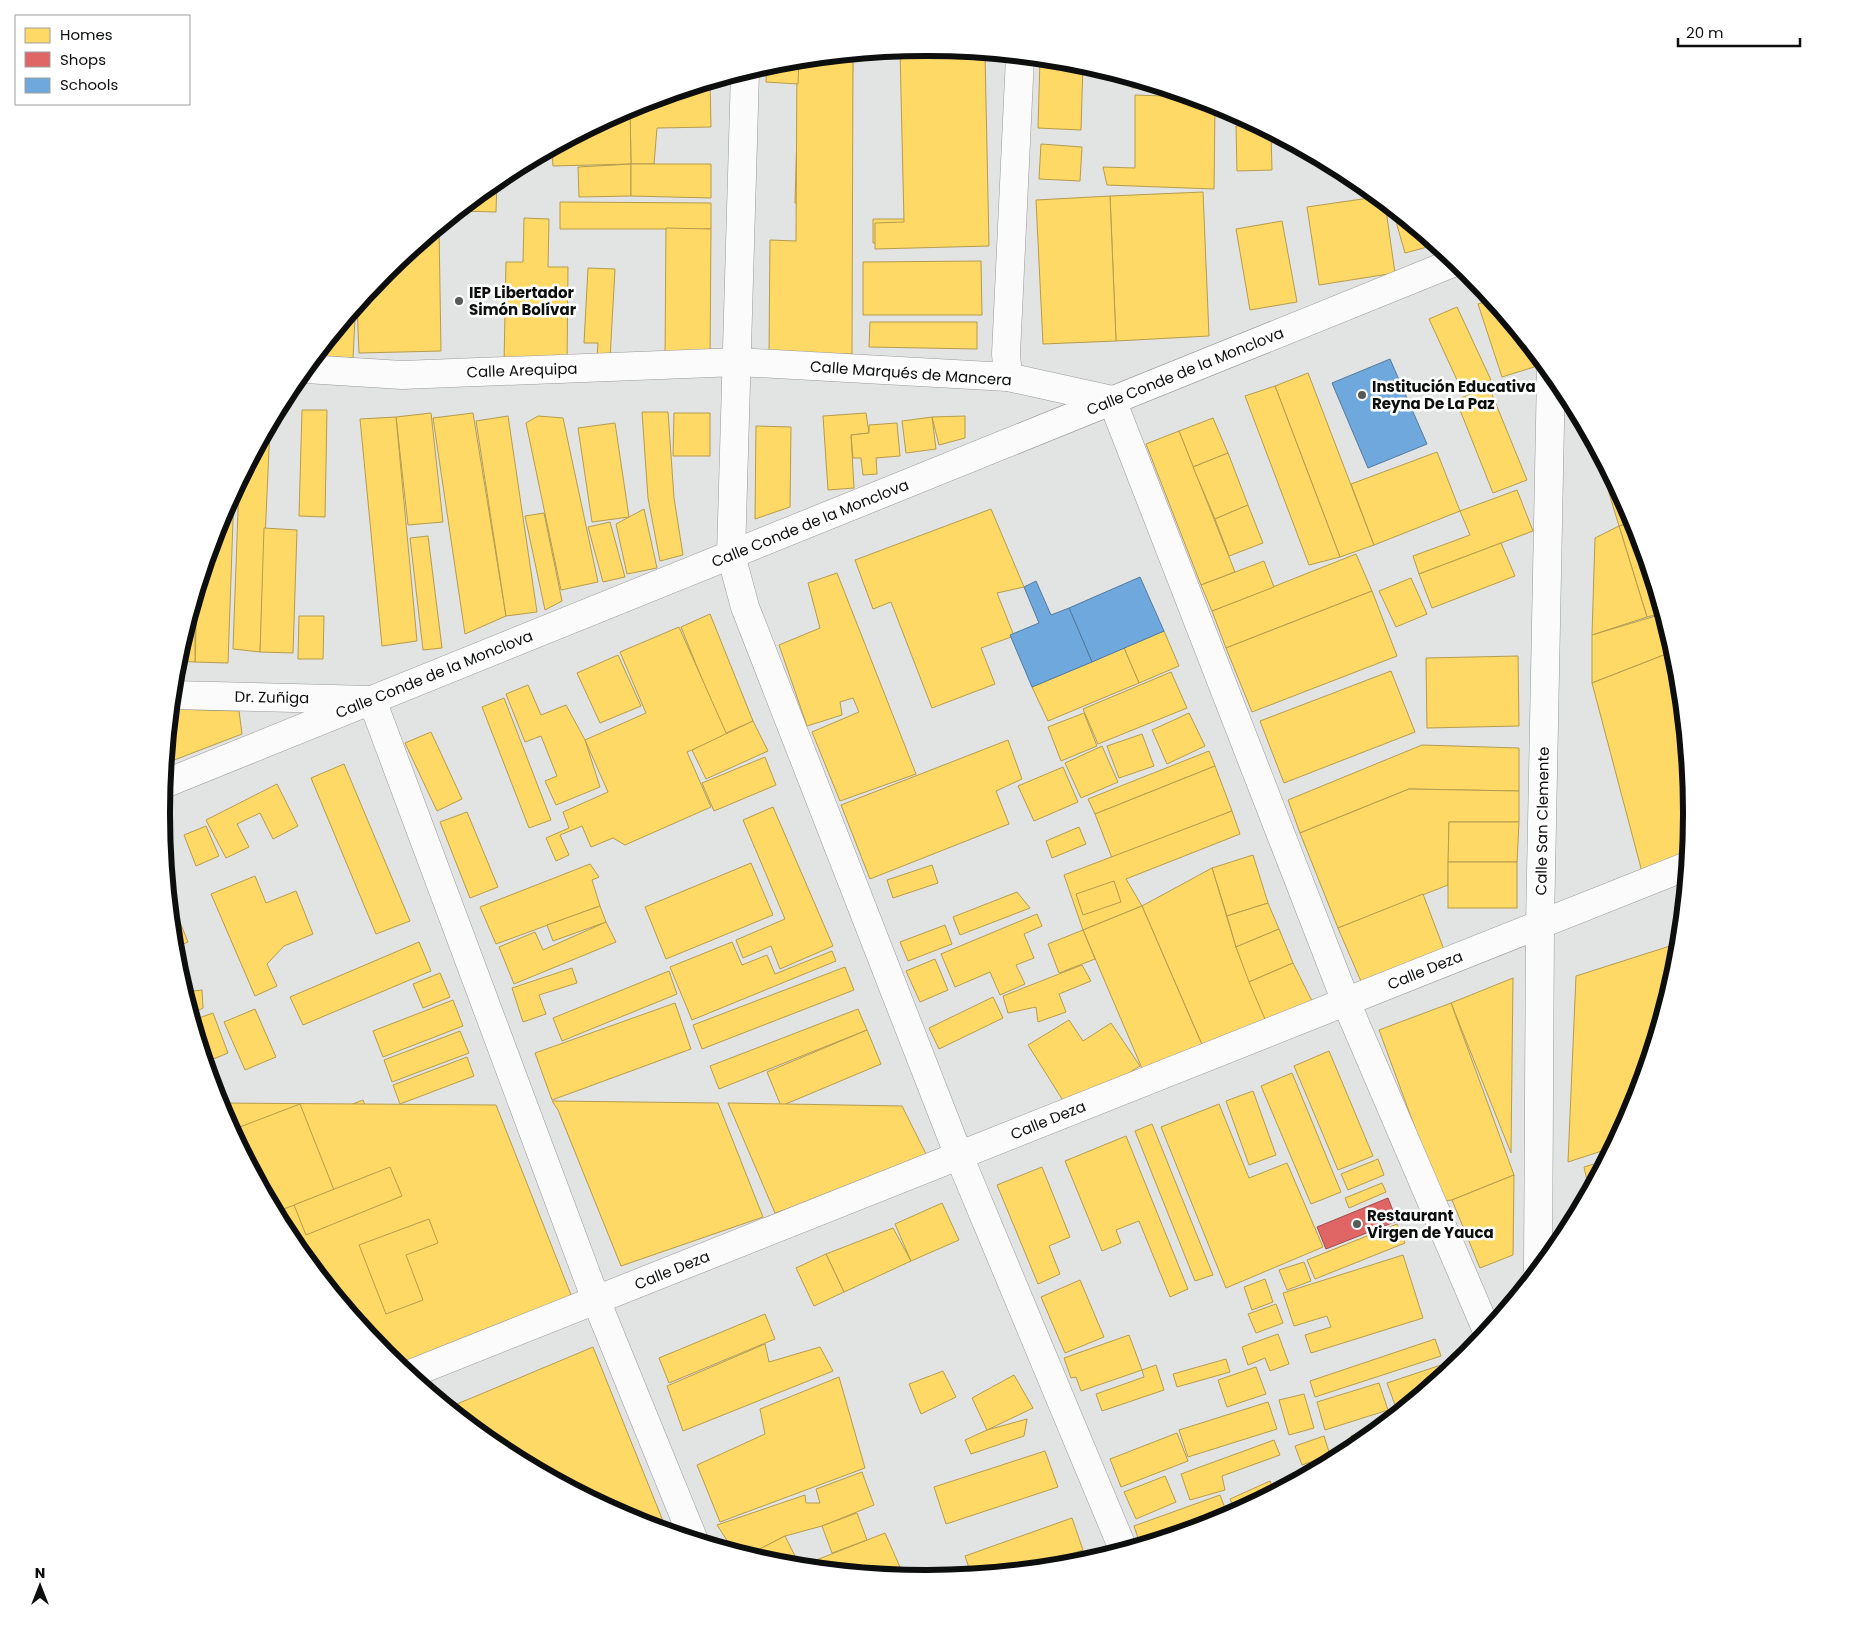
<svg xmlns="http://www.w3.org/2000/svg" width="1853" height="1626" viewBox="0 0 1853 1626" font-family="Poppins,sans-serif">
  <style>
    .homes { fill: #ffd966; stroke: #b69c4c }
    .shops { fill: #e06666; stroke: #a14c4c }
    .schools { fill: #6fa8dc; stroke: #527a9e }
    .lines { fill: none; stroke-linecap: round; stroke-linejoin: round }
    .minor-casing { stroke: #989899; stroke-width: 29 }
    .tertiary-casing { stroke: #989899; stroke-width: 29 }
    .minor { stroke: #fbfbfb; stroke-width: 28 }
    .tertiary { stroke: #fbfbfb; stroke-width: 28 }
    .poi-dot { fill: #585959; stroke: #fff; stroke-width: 2 }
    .labels { text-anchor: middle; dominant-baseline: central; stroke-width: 5; stroke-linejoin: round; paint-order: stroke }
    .poi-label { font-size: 15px; font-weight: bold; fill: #0d0e0e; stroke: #fff; text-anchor: start }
    .street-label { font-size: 15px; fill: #0d0e0e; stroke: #fff }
    .rim { fill: none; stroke: #0d0e0e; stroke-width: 6 }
  </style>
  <rect width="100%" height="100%" fill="#e2e3e3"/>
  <g class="homes">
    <path d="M927,48L955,50L958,242L873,243V219H906L903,50Z"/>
    <path d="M941,49L985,53L989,246L875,249V223L904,222L900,50Z"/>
    <path d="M853,55L850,204L795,203L799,60Z"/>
    <path d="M853,55L852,354H769L770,240L796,241L797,60Z"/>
    <path d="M1040,59L1083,64L1081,130L1038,128Z"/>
    <path d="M799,60L798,84L766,82L767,65Z"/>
    <path d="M1132,79L1162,88H1132Z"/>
    <path d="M710,83L711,127L657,128L654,164H631L630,108Z"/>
    <path d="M1135,95L1191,97L1215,104L1214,189L1107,185L1103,167L1135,168Z"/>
    <path d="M630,108L631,164L553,166L552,149L589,129H602V123Z"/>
    <path d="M1255,125L1271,133L1272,170L1237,171L1236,126Z"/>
    <path d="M1041,144L1082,147L1080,181L1039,179Z"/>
    <path d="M631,164V196L579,197L578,167Z"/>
    <path d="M631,164H711V198L631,196Z"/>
    <path d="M497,180L496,212L459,211Z"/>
    <path d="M1203,192L1209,336L1116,341L1110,196Z"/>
    <path d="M1110,196L1116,341L1043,344L1036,200Z"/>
    <path d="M1376,197L1385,203L1395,273L1319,285L1307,207Z"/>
    <path d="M560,202L711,203V229H560Z"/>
    <path d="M1393,211L1435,245L1405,253Z"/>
    <path d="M524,218L549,219L548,267H568L567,364H504L506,262H523Z"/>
    <path d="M1282,221L1297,302L1250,310L1236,229Z"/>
    <path d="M439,228L441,351L359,353L357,306L385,272Z"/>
    <path d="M666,228L711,229L710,358H665Z"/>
    <path d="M981,261L982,315H863V262Z"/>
    <path d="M588,268L615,269L610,359L597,358L598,343H584Z"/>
    <path d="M1491,300L1526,343L1534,367L1502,377L1478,304Z"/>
    <path d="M1457,307L1491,380L1463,393L1429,319Z"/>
    <path d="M348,317L355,318L353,358L316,356Z"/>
    <path d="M870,322H977V349L869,347Z"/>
    <path d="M1308,373L1374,545L1340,557L1275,386Z"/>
    <path d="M1275,386L1340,557L1309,565L1245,396Z"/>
    <path d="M1489,387L1527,480L1493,493L1456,400Z"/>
    <path d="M302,410H327L325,517L299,516Z"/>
    <path d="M642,412H668L674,498L683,555L660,561L648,498Z"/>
    <path d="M431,413L443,522L408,525L396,417Z"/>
    <path d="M473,413L506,616L465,634L433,418Z"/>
    <path d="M674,413H710V456H673Z"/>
    <path d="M866,413L869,433L851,435L854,488L828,490L823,416Z"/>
    <path d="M508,416L537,612L506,616L476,421Z"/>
    <path d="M538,416L563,418L598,582L561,590L526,423Z"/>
    <path d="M965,416V438L939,445L932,417Z"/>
    <path d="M396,417L417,641L382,646L360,419Z"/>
    <path d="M932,417L936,449L906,453L902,421Z"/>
    <path d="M1213,418L1228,453L1193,467L1179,431Z"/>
    <path d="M615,423L629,517L592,522L578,428Z"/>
    <path d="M897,423L900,456L876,458L877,474L863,475L861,458H853L851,435L869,433V425Z"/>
    <path d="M270,426L260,652L233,649L239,483Z"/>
    <path d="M756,426L791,427L790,507L755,519Z"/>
    <path d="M1179,431L1235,572L1201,585L1146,444Z"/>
    <path d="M1596,450L1634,520V522L1619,526Z"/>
    <path d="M1437,452L1460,511L1374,545L1351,484Z"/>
    <path d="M1228,453L1248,505L1215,519L1193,467Z"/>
    <path d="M1517,490L1533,531L1419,574L1413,556L1470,535L1460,511Z"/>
    <path d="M234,492L228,663L195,662L197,592L219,520Z"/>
    <path d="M1248,505L1263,543L1229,556L1215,519Z"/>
    <path d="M644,509L657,568L627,574L616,524Z"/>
    <path d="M991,509L1024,587L997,593L1014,636L981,648L995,684L932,708L891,602L873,609L855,560Z"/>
    <path d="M544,513L562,601L545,610L525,516Z"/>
    <path d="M610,522L625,577L603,582L588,527Z"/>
    <path d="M1634,522L1662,613L1647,617L1619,526Z"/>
    <path d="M1619,526L1647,617L1592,635L1595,538Z"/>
    <path d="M264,528L297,530L293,653L260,652Z"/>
    <path d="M428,536L442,648L423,650L410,538Z"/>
    <path d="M1501,543L1515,576L1432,608L1419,574Z"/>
    <path d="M1356,554L1372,591L1226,648L1212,611Z"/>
    <path d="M1264,561L1274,587L1212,611L1201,585Z"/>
    <path d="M837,573L916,774L840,801L812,732L859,712L853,698L840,702L842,715L807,726L779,645L820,628L808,583Z"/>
    <path d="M1411,578L1427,614L1396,627L1379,591Z"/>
    <path d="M1372,591L1397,656L1252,712L1226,648Z"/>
    <path d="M195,599V662L176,661Z"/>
    <path d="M710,614L753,721L724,734L681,627Z"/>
    <path d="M1662,614L1674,651L1592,683V635Z"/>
    <path d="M299,616H324L323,659H298Z"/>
    <path d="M679,627L727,735L687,752L711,807L625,845L613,838L591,847L582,826L560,835L569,855L556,861L546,838L569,828L563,812L608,792L585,740L646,713L620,652Z"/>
    <path d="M1164,631L1179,666L1139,683L1124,648Z"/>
    <path d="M1124,648L1139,683L1048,721L1032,687Z"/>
    <path d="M1674,651L1677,664L1692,813L1688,858L1642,872L1592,683Z"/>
    <path d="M618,655L641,706L600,723L577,673Z"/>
    <path d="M1518,656L1519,726L1427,728L1426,658Z"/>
    <path d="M1391,671L1415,732L1284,783L1260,721Z"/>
    <path d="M1171,672L1187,708L1098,744L1083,709Z"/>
    <path d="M528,685L541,715L566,705L585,740L600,787L556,805L545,781L557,776L541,736L525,742L506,694Z"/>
    <path d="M504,698L551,820L529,828L482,707Z"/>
    <path d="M171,709L239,711L242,734L169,762L168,743Z"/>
    <path d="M1084,713L1097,746L1061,761L1048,727Z"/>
    <path d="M1189,713L1205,746L1167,764L1152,730Z"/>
    <path d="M753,721L768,751L706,779L692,750Z"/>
    <path d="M431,732L462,799L437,811L405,743Z"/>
    <path d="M1142,734L1154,766L1119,778L1107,746Z"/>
    <path d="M1008,740L1022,779L996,791L1009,824L870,879L841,805Z"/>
    <path d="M1422,745L1519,748V791L1409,789L1300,833L1288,800Z"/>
    <path d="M1102,746L1118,782L1081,798L1065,763Z"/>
    <path d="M1209,751L1215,766L1095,814L1088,799Z"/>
    <path d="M765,757L776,785L714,811L702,783Z"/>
    <path d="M344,764L410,921L376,934L311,778Z"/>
    <path d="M1215,766L1232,811L1112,858L1095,814Z"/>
    <path d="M1063,767L1078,802L1034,821L1018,786Z"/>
    <path d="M277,784L298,826L273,839L260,813L237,824L249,847L226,858L206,820Z"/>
    <path d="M1409,789L1519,791V822H1449L1448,885L1338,928L1300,833Z"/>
    <path d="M773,807L833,946L780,969L771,946L743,958L736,940L785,919L743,820Z"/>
    <path d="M1232,811L1240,834L1126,879L1142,906L1083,930L1064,875Z"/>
    <path d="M467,812L498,887L470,898L440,822Z"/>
    <path d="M1449,822H1519L1517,862H1448Z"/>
    <path d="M206,826L219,856L196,866L184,835Z"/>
    <path d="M1079,827L1086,844L1052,858L1046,841Z"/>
    <path d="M1253,855L1268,903L1227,916L1212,868Z"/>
    <rect x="1448" y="862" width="69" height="46"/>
    <path d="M751,863L773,915L666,959L645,907Z"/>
    <path d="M590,864L599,877L592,880L600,906L496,944L480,907Z"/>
    <path d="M932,865L938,883L893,898L887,880Z"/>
    <path d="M1212,868L1236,947L1268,1026L1203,1047L1142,906Z"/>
    <path d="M255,876L266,903L296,891L313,934L284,946L267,964L277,986L255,996L211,894Z"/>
    <path d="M1114,881L1121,902L1083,915L1076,894Z"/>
    <path d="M1017,892L1030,908L960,935L953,917Z"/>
    <path d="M1423,894L1446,955L1363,986L1338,928Z"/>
    <path d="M169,895L188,942L174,948Z"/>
    <path d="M1268,903L1279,929L1236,947L1227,916Z"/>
    <path d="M600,906L606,922L553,941L547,925Z"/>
    <path d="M1142,906L1203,1047L1144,1073L1083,930Z"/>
    <path d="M1037,914L1042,926L1024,934L1034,958L1016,965L1025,984L1000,995L990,972L955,987L941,954Z"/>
    <path d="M606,922L616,942L514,984L499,947L535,932L543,950Z"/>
    <path d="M945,925L952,944L908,961L900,942Z"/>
    <path d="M1279,929L1293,963L1249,982L1236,947Z"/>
    <path d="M1083,930L1095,959L1059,973L1048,944Z"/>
    <path d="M419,942L431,971L303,1025L290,997Z"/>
    <path d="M732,942L742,965L767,955L775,974L832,951L836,961L692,1020L670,967Z"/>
    <path d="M1670,946L1677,965L1634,1106L1611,1148L1568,1162L1576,976Z"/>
    <path d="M935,959L948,990L920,1002L906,971Z"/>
    <path d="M1293,963L1315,1007L1268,1026L1249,982Z"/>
    <path d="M1082,965L1091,981L1059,994L1066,1012L1038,1022L1036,1007L1008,1013L1003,996Z"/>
    <path d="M845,967L854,990L702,1049L693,1025Z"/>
    <path d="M572,968L577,983L539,995L546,1014L523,1022L512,988Z"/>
    <path d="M669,971L677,994L562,1041L553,1018Z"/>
    <path d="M440,973L450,997L423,1008L413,984Z"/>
    <path d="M1513,978L1511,1153L1451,1003Z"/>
    <path d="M202,990L203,1008L191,1014L185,992Z"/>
    <path d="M993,997L1003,1018L939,1049L929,1028Z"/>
    <path d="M453,1000L463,1026L383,1057L373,1031Z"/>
    <path d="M675,1003L691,1049L552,1100L535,1053Z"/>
    <path d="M1451,1003L1514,1175L1452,1200L1442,1201L1379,1030Z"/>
    <path d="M255,1009L276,1057L245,1070L224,1022Z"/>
    <path d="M858,1009L867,1030L719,1089L710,1066Z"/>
    <path d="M213,1013L228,1053L206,1062L193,1020Z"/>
    <path d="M1069,1020L1083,1041L1111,1023L1140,1066L1069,1110L1028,1045Z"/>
    <path d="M867,1030L881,1064L781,1106L767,1072Z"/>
    <path d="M460,1031L469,1053L392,1082L384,1060Z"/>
    <path d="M1329,1051L1373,1156L1338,1170L1294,1066Z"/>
    <path d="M467,1057L474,1076L400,1104L393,1085Z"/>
    <path d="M1292,1073L1341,1192L1311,1204L1261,1086Z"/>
    <path d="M1253,1091L1276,1155L1249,1165L1226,1101Z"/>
    <path d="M363,1100L371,1120L335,1134L327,1114Z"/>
    <path d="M552,1101L718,1103L763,1217L621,1266L558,1110Z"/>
    <path d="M218,1103L496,1105L575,1305L401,1367L385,1354L290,1238Z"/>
    <path d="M728,1103L902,1106L930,1162L775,1213Z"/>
    <path d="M300,1104L334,1190L276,1212L232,1130Z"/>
    <path d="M1219,1104L1249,1178L1287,1163L1323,1247L1226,1288L1161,1127Z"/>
    <path d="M1152,1124L1213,1275L1195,1281L1135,1131Z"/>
    <path d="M1126,1136L1188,1289L1170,1297L1139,1221L1116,1230L1121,1243L1102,1251L1065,1161Z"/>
    <path d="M1378,1159L1384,1175L1348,1190L1341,1174Z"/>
    <path d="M1604,1161L1589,1189L1584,1167Z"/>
    <path d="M390,1167L402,1196L306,1235L294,1205Z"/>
    <path d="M1042,1167L1070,1237L1049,1246L1060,1274L1038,1284L997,1185Z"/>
    <path d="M1514,1175L1513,1255L1480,1268L1452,1200Z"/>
    <path d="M1382,1183L1386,1192L1349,1208L1345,1198Z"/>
    <path d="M942,1203L959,1240L911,1261L895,1224Z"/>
    <path d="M429,1219L438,1243L406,1255L423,1300L386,1314L359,1245Z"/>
    <path d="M1397,1224L1405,1243L1315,1279L1307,1260Z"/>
    <path d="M893,1228L911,1261L844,1292L826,1254Z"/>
    <path d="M826,1254L844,1292L814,1306L796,1268Z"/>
    <path d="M1403,1255L1423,1318L1311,1353L1305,1335L1331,1327L1327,1316L1294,1326L1283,1293Z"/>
    <path d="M1304,1262L1311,1281L1287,1290L1279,1270Z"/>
    <path d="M1265,1279L1273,1302L1252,1310L1244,1287Z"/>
    <path d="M1080,1280L1104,1337L1065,1353L1041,1297Z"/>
    <path d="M1276,1304L1283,1323L1256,1333L1248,1314Z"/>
    <path d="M765,1314L775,1339L669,1383L659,1358Z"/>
    <path d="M1278,1334L1289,1364L1270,1371L1265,1358L1248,1365L1242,1347Z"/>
    <path d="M1129,1335L1142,1370L1081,1391L1076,1377L1071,1378L1064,1358Z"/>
    <path d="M1435,1339L1441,1356L1315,1397L1310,1381Z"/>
    <path d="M765,1344L769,1362L820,1347L833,1371L683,1431L667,1386Z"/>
    <path d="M593,1347L667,1531L633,1520L501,1449L450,1407Z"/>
    <path d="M1226,1359L1230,1372L1177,1387L1173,1374Z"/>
    <path d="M1447,1363L1449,1370L1413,1399L1395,1405L1387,1383Z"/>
    <path d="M1156,1365L1164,1390L1102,1411L1096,1394L1144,1377L1142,1370Z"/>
    <path d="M1256,1367L1266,1394L1227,1407L1218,1380Z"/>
    <path d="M943,1371L956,1397L921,1414L909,1384Z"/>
    <path d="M1014,1375L1033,1408L987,1430L972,1398Z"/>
    <path d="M839,1377L865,1468L720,1522L697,1465L765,1434L760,1409Z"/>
    <path d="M1379,1383L1388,1410L1325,1430L1317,1402Z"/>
    <path d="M1304,1394L1314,1428L1289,1435L1279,1400Z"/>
    <path d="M1268,1402L1277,1429L1188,1457L1179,1430Z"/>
    <path d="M1027,1419L1024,1436L971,1454L965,1440L987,1430Z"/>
    <path d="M1384,1423L1356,1446L1351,1436Z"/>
    <path d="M1177,1433L1188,1461L1121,1487L1110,1459Z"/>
    <path d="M1324,1436L1330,1455L1302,1465L1295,1446Z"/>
    <path d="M1274,1440L1280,1455L1222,1476L1225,1490L1190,1500L1181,1474Z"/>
    <path d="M1045,1451L1058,1487L946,1524L934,1487Z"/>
    <path d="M862,1472L874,1505L822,1526L785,1536L752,1553L745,1554L734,1551L717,1525L805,1495L806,1503H820L816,1489Z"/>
    <path d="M1165,1476L1176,1502L1136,1519L1124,1492Z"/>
    <path d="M1270,1481L1274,1491L1236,1512L1230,1499Z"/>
    <path d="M1220,1495L1228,1516L1140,1544L1134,1526Z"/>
    <path d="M857,1513L867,1540L832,1553L822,1526Z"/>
    <path d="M1072,1518L1083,1550L1028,1568L971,1574L965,1556Z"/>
    <path d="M885,1533L904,1576L801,1566Z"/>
    <path d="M785,1536L796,1558L784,1564L754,1557L752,1553Z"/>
    <path d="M1073,1557L1076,1564L1045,1567Z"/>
  </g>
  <path class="shops" d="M1388,1198L1397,1221L1326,1249L1317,1227Z"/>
  <g class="schools">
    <path d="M1390,359L1427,444L1368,468L1332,383Z"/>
    <path d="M1140,577L1164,631L1092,662L1069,608Z"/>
    <path d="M1036,581L1051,615L1069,608L1092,662L1032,687L1010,635L1039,623L1024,587Z"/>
  </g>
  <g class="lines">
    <g class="minor-casing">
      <g id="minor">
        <path d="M745,72L731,555L745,607L959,1156L1123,1549"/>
        <path d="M306,369L402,375L738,362L1008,377L1112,400L1346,1002L1487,1331"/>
        <path d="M1008,377L1006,354L1020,57"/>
        <path d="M173,695L372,700L596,1300L693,1538"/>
        <path d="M1538,1269L1540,924L1551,373"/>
        <path d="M410,1374L1687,866"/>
      </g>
    </g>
    <g class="tertiary-casing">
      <path id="tertiary" d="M164,784L1455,262"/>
    </g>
    <use href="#minor" class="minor"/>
    <use href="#tertiary" class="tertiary"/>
  </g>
  <g class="poi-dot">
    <circle cx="459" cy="301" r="5"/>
    <circle cx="1362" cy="395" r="5"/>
    <circle cx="1357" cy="1224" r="5"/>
  </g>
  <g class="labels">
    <g class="poi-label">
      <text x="469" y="292">IEP Libertador<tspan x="469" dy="17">Simón Bolívar</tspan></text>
      <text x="1372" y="386">Institución Educativa<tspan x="1372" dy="17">Reyna De La Paz</tspan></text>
      <text x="1367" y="1215">Restaurant<tspan x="1367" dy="17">Virgen de Yauca</tspan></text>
    </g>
    <g class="street-label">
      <text transform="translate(522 370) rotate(-2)">Calle Arequipa</text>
      <text transform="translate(1185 371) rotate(-22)">Calle Conde de la Monclova</text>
      <text transform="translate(911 373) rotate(4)">Calle Marqués de Mancera</text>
      <text transform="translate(810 523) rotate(-22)">Calle Conde de la Monclova</text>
      <text transform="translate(434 674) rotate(-22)">Calle Conde de la Monclova</text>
      <text transform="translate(272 697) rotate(1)">Dr. Zuñiga</text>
      <text transform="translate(1542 821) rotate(-89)">Calle San Clemente</text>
      <text transform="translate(1425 970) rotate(-22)">Calle Deza</text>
      <text transform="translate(1048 1120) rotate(-22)">Calle Deza</text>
      <text transform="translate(672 1270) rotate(-22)">Calle Deza</text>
    </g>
  </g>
  <path d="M0 0H1853V1626H0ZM926 56H927A756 756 0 0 1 1683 812V814A756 756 0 0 1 927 1570H926A756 756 0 0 1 170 814V812A756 756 0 0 1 926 56Z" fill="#fff" fill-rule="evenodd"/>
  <path class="rim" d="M926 56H927A756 756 0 0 1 1683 812V814A756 756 0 0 1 927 1570H926A756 756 0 0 1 170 814V812A756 756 0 0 1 926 56Z"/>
  <rect x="15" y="15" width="175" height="90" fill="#ffffff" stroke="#9e9f9f"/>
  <rect x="25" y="28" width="25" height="15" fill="#ffd966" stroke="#9e9f9f"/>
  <text x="60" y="40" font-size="15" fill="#0d0e0e">Homes</text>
  <rect x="25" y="52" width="25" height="15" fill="#e06666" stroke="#9e9f9f"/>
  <text x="60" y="65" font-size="15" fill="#0d0e0e">Shops</text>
  <rect x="25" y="78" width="25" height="15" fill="#6fa8dc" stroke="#9e9f9f"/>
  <text x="60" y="90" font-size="15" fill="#0d0e0e">Schools</text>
  <g transform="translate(40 1586)" stroke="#ffffff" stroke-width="4" paint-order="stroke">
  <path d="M0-4L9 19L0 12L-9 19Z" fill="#0d0e0e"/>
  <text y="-8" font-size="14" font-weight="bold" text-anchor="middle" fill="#0d0e0e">N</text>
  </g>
  <path d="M1678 38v8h122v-8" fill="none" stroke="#0d0e0e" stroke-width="2.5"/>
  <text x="1686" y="38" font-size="15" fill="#0d0e0e" stroke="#ffffff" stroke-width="4" paint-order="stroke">20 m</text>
</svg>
